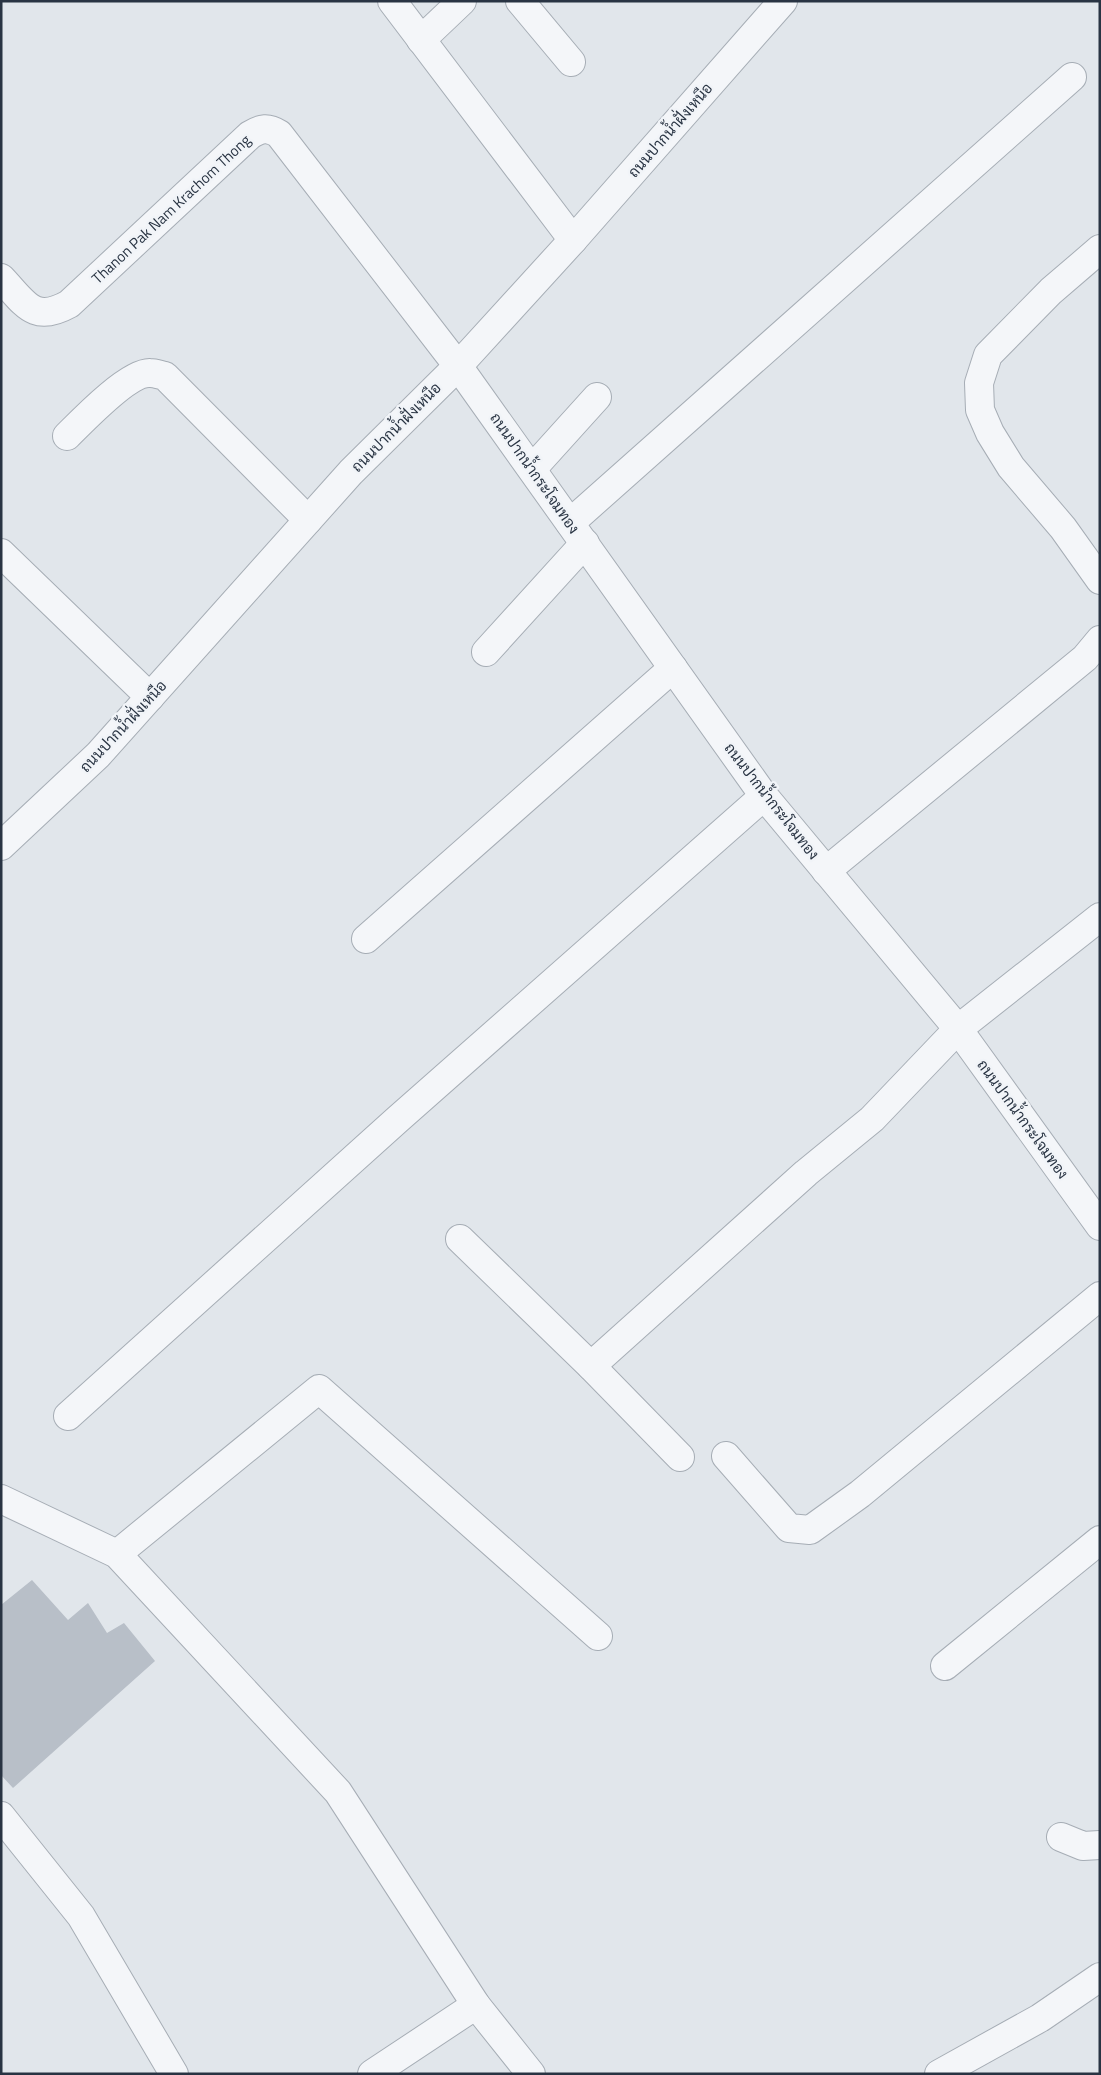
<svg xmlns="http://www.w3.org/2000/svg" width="1101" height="2075" viewBox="0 0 1101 2075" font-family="'Titillium Web',Sarabun,sans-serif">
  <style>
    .building { fill: #b8bfc8 }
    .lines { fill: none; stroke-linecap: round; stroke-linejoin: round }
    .minor-casing { stroke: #a6adb5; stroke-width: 30 }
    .minor { stroke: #f4f6f9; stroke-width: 28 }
    .labels { text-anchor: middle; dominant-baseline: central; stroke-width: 5; stroke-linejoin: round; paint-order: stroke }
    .street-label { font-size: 15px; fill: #293443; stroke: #f1f4f8 }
  </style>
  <rect width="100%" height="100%" fill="#e1e6eb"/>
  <path class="building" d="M32,1580L68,1620L88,1603L107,1633L124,1623L155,1661L13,1788L1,1775V1605Z"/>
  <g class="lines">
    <g class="minor-casing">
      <g id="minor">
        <path d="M392,1L573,240"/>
        <path d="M520,1L571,62"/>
        <path d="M421,40L462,1"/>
        <path d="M1100,249L1051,291L988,355L979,383L980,410L990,433L1011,467L1063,528L1100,580"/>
        <path d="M1,278C25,303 33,324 69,304L250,135C261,128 268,127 279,134L458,366L764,796L958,1029L1100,1226"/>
        <path d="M67,436C82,421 129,372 150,373C155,373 160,375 165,376L308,520"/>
        <path d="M532,469L597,397"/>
        <path d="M570,523L1072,77"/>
        <path d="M1,553L150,697"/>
        <path d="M486,652L585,543"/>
        <path d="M1,846L98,755L351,472L458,366L573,240L783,1"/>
        <path d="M826,871L1085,658L1100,640"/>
        <path d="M366,939L673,668"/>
        <path d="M460,1239L591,1366L680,1457"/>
        <path d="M591,1366L806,1173L872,1119L958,1029L1100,917"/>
        <path d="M68,1416L398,1119L764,796"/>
        <path d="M726,1456L789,1528L810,1530L860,1494L1100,1296"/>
        <path d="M1,1499L117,1554L338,1792L476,2005L531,2074"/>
        <path d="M117,1554L319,1389L598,1636"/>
        <path d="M945,1666L1100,1540"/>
        <path d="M1,1816L81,1916L174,2074"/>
        <path d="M1061,1837L1083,1846L1100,1845"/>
        <path d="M372,2074L476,2005"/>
        <path d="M939,2074L1040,2018L1100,1977"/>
      </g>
    </g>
    <use href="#minor" class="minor"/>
  </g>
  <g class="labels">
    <g class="street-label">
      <text transform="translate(670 130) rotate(-49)">ถนนปากน้ำฝั่งเหนือ</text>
      <text transform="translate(171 209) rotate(-43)">Thanon Pak Nam Krachom Thong</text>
      <text transform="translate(396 427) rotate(-45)">ถนนปากน้ำฝั่งเหนือ</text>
      <text transform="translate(535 473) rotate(55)">ถนนปากน้ำกระโจมทอง</text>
      <text transform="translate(123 726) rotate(-47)">ถนนปากน้ำฝั่งเหนือ</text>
      <text transform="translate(772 801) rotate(52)">ถนนปากน้ำกระโจมทอง</text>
      <text transform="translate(1023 1119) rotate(54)">ถนนปากน้ำกระโจมทอง</text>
    </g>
  </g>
  <rect width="1101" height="2075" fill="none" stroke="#293443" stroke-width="5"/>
</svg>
